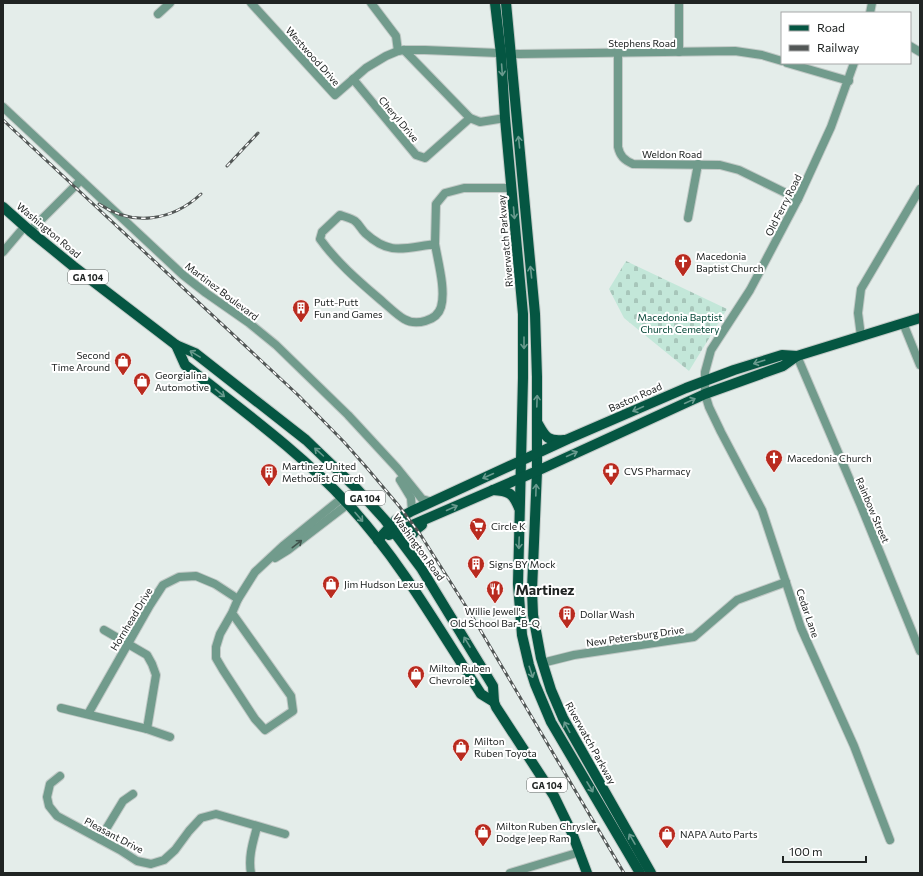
<svg xmlns="http://www.w3.org/2000/svg" width="923" height="876" viewBox="0 0 923 876" font-family="Commissioner,sans-serif">
  <style>
    .cemetery { fill: url(#cemetery-stones) }
    .lines { fill: none; stroke-linecap: round; stroke-linejoin: round }
    .minor-casing { stroke: #c1c9c6; stroke-width: 10 }
    .major-casing { stroke: #c1c9c6; stroke-width: 12 }
    .minor { stroke: #719b8c; stroke-width: 8 }
    .major { stroke: #055642; stroke-width: 10 }
    .rail-casing { stroke: #525756; stroke-width: 3 }
    .rail { stroke: #fff; stroke-width: 1.5; stroke-dasharray: 4.5; stroke-linecap: butt }
    .oneway { stroke: #699a8e }
    .oneway2 { stroke: #40544d }
    .labels { text-anchor: middle; dominant-baseline: central; stroke-width: 4; stroke-linejoin: round; paint-order: stroke }
    .shield { fill: #fff; stroke: #636665; stroke-width: 1 }
    .shield-label { font-size: 9px; font-weight: bold; fill: #202423 }
    .street-label { font-size: 10px; fill: #202423; stroke: #fff }
    .poi-label { font-size: 10px; fill: #202423; stroke: #fff; text-anchor: start }
    .park-label { font-size: 10px; fill: #014434; stroke: #fff }
    .district-label { font-size: 14px; font-weight: bold; fill: #202423; stroke: #fff }
  </style>
  <defs>
    <pattern id="cemetery-stones" width="16" height="16" patternUnits="userSpaceOnUse"><rect width="16" height="16" fill="#c3e7d9"/><path d="M2 7V4a2 2 0 0 1 4 0v3zM10 15v-3a2 2 0 0 1 4 0v3z" fill="#a7c6ba"/></pattern>
  </defs>
  <rect width="100%" height="100%" fill="#e4edea"/>
  <path class="cemetery" d="M626,261L727,309L689,371L624,318L609,289Z"/>
  <g class="lines">
    <g class="minor-casing">
      <g id="minor">
        <path d="M251,3L335,95L366,68L386,56L398,51L404,50H425L519,54L735,51L762,55L782,61"/>
        <path d="M371,3L396,36L398,51"/>
        <path d="M870,13L872,3"/>
        <path d="M158,14L170,3"/>
        <path d="M910,46L920,52"/>
        <path d="M404,50L470,118L480,122L505,118"/>
        <path d="M618,52V147C620,156 624,160 633,164L720,165L739,170L798,199"/>
        <path d="M679,52V3"/>
        <path d="M787,63L849,81"/>
        <path d="M854,63L831,127L798,199L750,290L711,350L705,372V394L709,407L721,432L762,510L801,628L854,746L890,840"/>
        <path d="M353,79L416,155L425,158L470,118"/>
        <path d="M3,107L183,275L206,293L249,323L276,345L348,415L397,468L422,499L432,502"/>
        <path d="M340,215C345,217 351,218 355,221C359,224 361,229 365,233C390,256 404,248 435,244C438,262 446,290 441,307C437,321 416,326 404,319C397,315 390,308 383,302C361,283 337,263 320,239L322,232Z"/>
        <path d="M688,218L698,164"/>
        <path d="M30,231L81,180"/>
        <path d="M435,244L436,204L445,193L464,188H512"/>
        <path d="M3,252L25,226"/>
        <path d="M903,323L920,365"/>
        <path d="M861,336L858,313L861,289L920,189"/>
        <path d="M797,356L861,506L920,651"/>
        <path d="M400,480L411,498L412,511"/>
        <path d="M275,558L288,550L348,504"/>
        <path d="M232,613L291,696L293,711L265,730L255,719L223,670L216,658V647L220,634L232,613L238,599L255,572L284,545L342,498"/>
        <path d="M104,630L147,655L152,664L156,675L147,729"/>
        <path d="M542,663L574,655L694,637L737,600L786,582"/>
        <path d="M61,708L147,729L170,737"/>
        <path d="M88,714L150,605L163,585L179,577L196,576L215,584L238,599"/>
        <path d="M60,776L50,784L47,797L49,806L57,816L120,850L137,861L151,864L164,860L175,850L189,831L201,818L216,814L285,834"/>
        <path d="M100,839L123,801L133,794"/>
        <path d="M251,873C248,857 253,842 257,827"/>
        <path d="M510,873L580,852"/>
      </g>
    </g>
    <g class="major-casing">
      <g id="major">
        <path d="M495,3L501,54L505,118L523,314V378L518,584L522,635L529,665L535,684L551,722L640,873"/>
        <path d="M506,3L535,314L537,377V471L532,590L533,615L541,658L551,690L563,718L651,873"/>
        <path d="M3,207L30,231L73,266L176,345L195,353L306,440L357,489L385,520L421,568L493,686L494,702L496,707L554,796L572,833L587,873"/>
        <path d="M176,345L185,365C240,409 299,451 347,503C400,560 439,629 481,694L494,702"/>
        <path d="M537,422C545,436 547,442 564,440"/>
        <path d="M493,490C509,491 513,493 519,508"/>
        <path d="M389,535L537,471L705,394L783,366L797,356"/>
        <path d="M378,540L396,520L412,511L568,439L686,388L734,370L782,355L797,356L920,318"/>
        <path d="M415,555C409,539 408,535 422,525"/>
      </g>
    </g>
    <use href="#minor" class="minor"/>
    <use href="#major" class="major"/>
    <g class="rail-casing">
      <g id="rail">
        <path d="M3,120L298,395L344,442L367,468L399,506L420,534L472,616L624,873"/>
        <path d="M227,166L258,133"/>
        <path d="M99,204C133,227 172,221 201,194"/>
      </g>
    </g>
    <use href="#rail" class="rail"/>
  </g>
  <defs><path id="oneway-shaft" d="M-6 0H5M1.5-3L5.5 0L1.5 3" fill="none" stroke-width="1.6" stroke-linecap="round" stroke-linejoin="round"/></defs>
  <g class="oneway">
    <use href="#oneway-shaft" transform="translate(502 70) rotate(86)"/>
    <use href="#oneway-shaft" transform="translate(519 142) rotate(-96)"/>
    <use href="#oneway-shaft" transform="translate(514 213) rotate(85)"/>
    <use href="#oneway-shaft" transform="translate(531 272) rotate(-96)"/>
    <use href="#oneway-shaft" transform="translate(524 343) rotate(90)"/>
    <use href="#oneway-shaft" transform="translate(195 354) rotate(-149)"/>
    <use href="#oneway-shaft" transform="translate(759 362) rotate(162)"/>
    <use href="#oneway-shaft" transform="translate(220 393) rotate(39)"/>
    <use href="#oneway-shaft" transform="translate(537 401) rotate(-88)"/>
    <use href="#oneway-shaft" transform="translate(690 401) rotate(-25)"/>
    <use href="#oneway-shaft" transform="translate(638 409) rotate(156)"/>
    <use href="#oneway-shaft" transform="translate(319 452) rotate(-138)"/>
    <use href="#oneway-shaft" transform="translate(572 454) rotate(-24)"/>
    <use href="#oneway-shaft" transform="translate(488 476) rotate(156)"/>
    <use href="#oneway-shaft" transform="translate(536 490) rotate(-88)"/>
    <use href="#oneway-shaft" transform="translate(452 508) rotate(-24)"/>
    <use href="#oneway-shaft" transform="translate(359 517) rotate(49)"/>
    <use href="#oneway-shaft" transform="translate(519 543) rotate(92)"/>
    <use href="#oneway-shaft" transform="translate(467 642) rotate(-121)"/>
    <use href="#oneway-shaft" transform="translate(531 672) rotate(72)"/>
    <use href="#oneway-shaft" transform="translate(567 727) rotate(-118)"/>
    <use href="#oneway-shaft" transform="translate(590 787) rotate(59)"/>
    <use href="#oneway-shaft" transform="translate(632 839) rotate(-120)"/>
  </g>
  <use class="oneway2" href="#oneway-shaft" transform="translate(297 544) rotate(-38)"/>
  <defs>
    <g id="church-pin" transform="scale(0.9)"><path d="M0 17L-7.5 6A9.5 9.5 0 1 1 7.5 6Z" fill="#b92b1f" stroke="#fff"/><path d="M-1.2-6h2.4v3.5h3.3v2.4h-3.3V6h-2.4V-.1h-3.3v-2.4h3.3Z" fill="#fff"/></g>
    <g id="building-pin" transform="scale(0.9)"><path d="M0 17L-7.5 6A9.5 9.5 0 1 1 7.5 6Z" fill="#b92b1f" stroke="#fff"/><path d="M-4-6H4V6H1V3H-1V6H-4ZM-2.5-4.3h1.7v1.8h-1.7ZM.8-4.3h1.7v1.8H.8ZM-2.5-1h1.7V.8h-1.7ZM.8-1h1.7V.8H.8Z" fill="#fff"/></g>
    <g id="shop-pin" transform="scale(0.9)"><path d="M0 17L-7.5 6A9.5 9.5 0 1 1 7.5 6Z" fill="#b92b1f" stroke="#fff"/><path d="M-5-2.5h2.3a2.7 3.5 0 0 1 5.4 0H5L5.5 6h-11ZM-1.5-2.5h3a1.5 2.3 0 0 0-3 0Z" fill="#fff"/></g>
    <g id="pharmacy-pin" transform="scale(0.9)"><path d="M0 17L-7.5 6A9.5 9.5 0 1 1 7.5 6Z" fill="#b92b1f" stroke="#fff"/><path d="M-2-6h4v4h4v4h-4v4h-4v-4h-4v-4h4Z" fill="#fff"/></g>
    <g id="supermarket-pin" transform="scale(0.9)"><path d="M0 17L-7.5 6A9.5 9.5 0 1 1 7.5 6Z" fill="#b92b1f" stroke="#fff"/><path d="M-6-5.5h2.5l.6 2H6L4.5 2H-2.5L-4.4-4H-6ZM-1.5 3.2a1.3 1.3 0 1 0 .1 0ZM3 3.2a1.3 1.3 0 1 0 .1 0Z" fill="#fff"/></g>
    <g id="restaurant-pin" transform="scale(0.9)"><path d="M0 17L-7.5 6A9.5 9.5 0 1 1 7.5 6Z" fill="#b92b1f" stroke="#fff"/><path d="M-5-6h1v4h1v-4h1v4h1v-4h1v5L-1.5 .5V6h-2V.5L-5-1ZM5-6V6H3V1.5H1.5Q1.5-4 5-6Z" fill="#fff"/></g>
  </defs>
  <g fill-rule="evenodd">
    <use href="#church-pin" x="683" y="262"/>
    <use href="#building-pin" x="301" y="308"/>
    <use href="#shop-pin" x="123" y="361"/>
    <use href="#shop-pin" x="142" y="381"/>
    <use href="#church-pin" x="774" y="458"/>
    <use href="#pharmacy-pin" x="611" y="471"/>
    <use href="#building-pin" x="269" y="472"/>
    <use href="#supermarket-pin" x="478" y="526"/>
    <use href="#building-pin" x="476" y="564"/>
    <use href="#shop-pin" x="331" y="584"/>
    <use href="#restaurant-pin" x="495" y="589"/>
    <use href="#building-pin" x="567" y="614"/>
    <use href="#shop-pin" x="416" y="674"/>
    <use href="#shop-pin" x="461" y="747"/>
    <use href="#shop-pin" x="483" y="832"/>
    <use href="#shop-pin" x="667" y="834"/>
  </g>
  <g class="labels">
    <g class="shield">
      <rect x="68" y="270" width="40" height="14" rx="3"/>
      <rect x="345" y="491" width="40" height="14" rx="3"/>
      <rect x="527" y="778" width="40" height="14" rx="3"/>
    </g>
    <g class="shield-label">
      <text x="88" y="277">GA 104</text>
      <text x="365" y="498">GA 104</text>
      <text x="547" y="785">GA 104</text>
    </g>
    <g class="street-label">
      <text x="642" y="43">Stephens Road</text>
      <text transform="translate(313 56) rotate(48)">Westwood Drive</text>
      <text transform="translate(399 119) rotate(50)">Cheryl Drive</text>
      <text x="672" y="154">Weldon Road</text>
      <text transform="translate(783 205) rotate(-63)">Old Ferry Road</text>
      <text transform="translate(49 230) rotate(40)">Washington Road</text>
      <text transform="translate(505 241) rotate(-95)">Riverwatch Parkway</text>
      <text transform="translate(222 291) rotate(37)">Martinez Boulevard</text>
      <text transform="translate(635 397) rotate(-24)">Baston Road</text>
      <text transform="translate(873 510) rotate(67)">Rainbow Street</text>
      <text transform="translate(419 547) rotate(54)">Washington Road</text>
      <text transform="translate(808 613) rotate(71)">Cedar Lane</text>
      <text transform="translate(131 619) rotate(-59)">Hornhead Drive</text>
      <text transform="translate(635 636) rotate(-8)">New Petersburg Drive</text>
      <text transform="translate(591 743) rotate(61)">Riverwatch Parkway</text>
      <text transform="translate(114 835) rotate(28)">Pleasant Drive</text>
    </g>
    <g class="poi-label">
      <text x="696" y="256">Macedonia<tspan x="696" dy="12">Baptist Church</tspan></text>
      <text x="314" y="302">Putt-Putt<tspan x="314" dy="12">Fun and Games</tspan></text>
      <text x="110" y="355" text-anchor="end">Second<tspan x="110" dy="12">Time Around</tspan></text>
      <text x="155" y="375">Georgialina<tspan x="155" dy="12">Automotive</tspan></text>
      <text x="787" y="458">Macedonia Church</text>
      <text x="282" y="466">Martinez United<tspan x="282" dy="12">Methodist Church</tspan></text>
      <text x="624" y="471">CVS Pharmacy</text>
      <text x="491" y="526">Circle K</text>
      <text x="489" y="564">Signs BY Mock</text>
      <text x="344" y="584">Jim Hudson Lexus</text>
      <text x="495" y="611" text-anchor="middle">Willie Jewell's<tspan x="495" dy="12">Old School Bar-B-Q</tspan></text>
      <text x="580" y="614">Dollar Wash</text>
      <text x="429" y="668">Milton Ruben<tspan x="429" dy="12">Chevrolet</tspan></text>
      <text x="474" y="741">Milton<tspan x="474" dy="12">Ruben Toyota</tspan></text>
      <text x="496" y="826">Milton Ruben Chrysler<tspan x="496" dy="12">Dodge Jeep Ram</tspan></text>
      <text x="680" y="834">NAPA Auto Parts</text>
    </g>
    <g class="park-label">
      <text x="680" y="317">Macedonia Baptist<tspan x="680" dy="12">Church Cemetery</tspan></text>
    </g>
    <g class="district-label">
      <text x="545" y="589">Martinez</text>
    </g>
  </g>
  <rect width="923" height="876" fill="none" stroke="#202423" stroke-width="8"/>
  <rect x="781" y="12" width="130" height="52" fill="#ffffff" stroke="#a6a7a7"/>
  <rect x="789" y="25" width="20" height="6" fill="#055642" stroke="#a6a7a7"/>
  <text x="817" y="32" font-size="12" fill="#202423">Road</text>
  <rect x="789" y="45" width="20" height="6" fill="#525756" stroke="#a6a7a7"/>
  <text x="817" y="52" font-size="12" fill="#202423">Railway</text>
  <path d="M783 856v6h83v-6" fill="none" stroke="#202423" stroke-width="2"/>
  <text x="789" y="856" font-size="12" fill="#202423" stroke="#ffffff" stroke-width="3" paint-order="stroke">100 m</text>
</svg>
